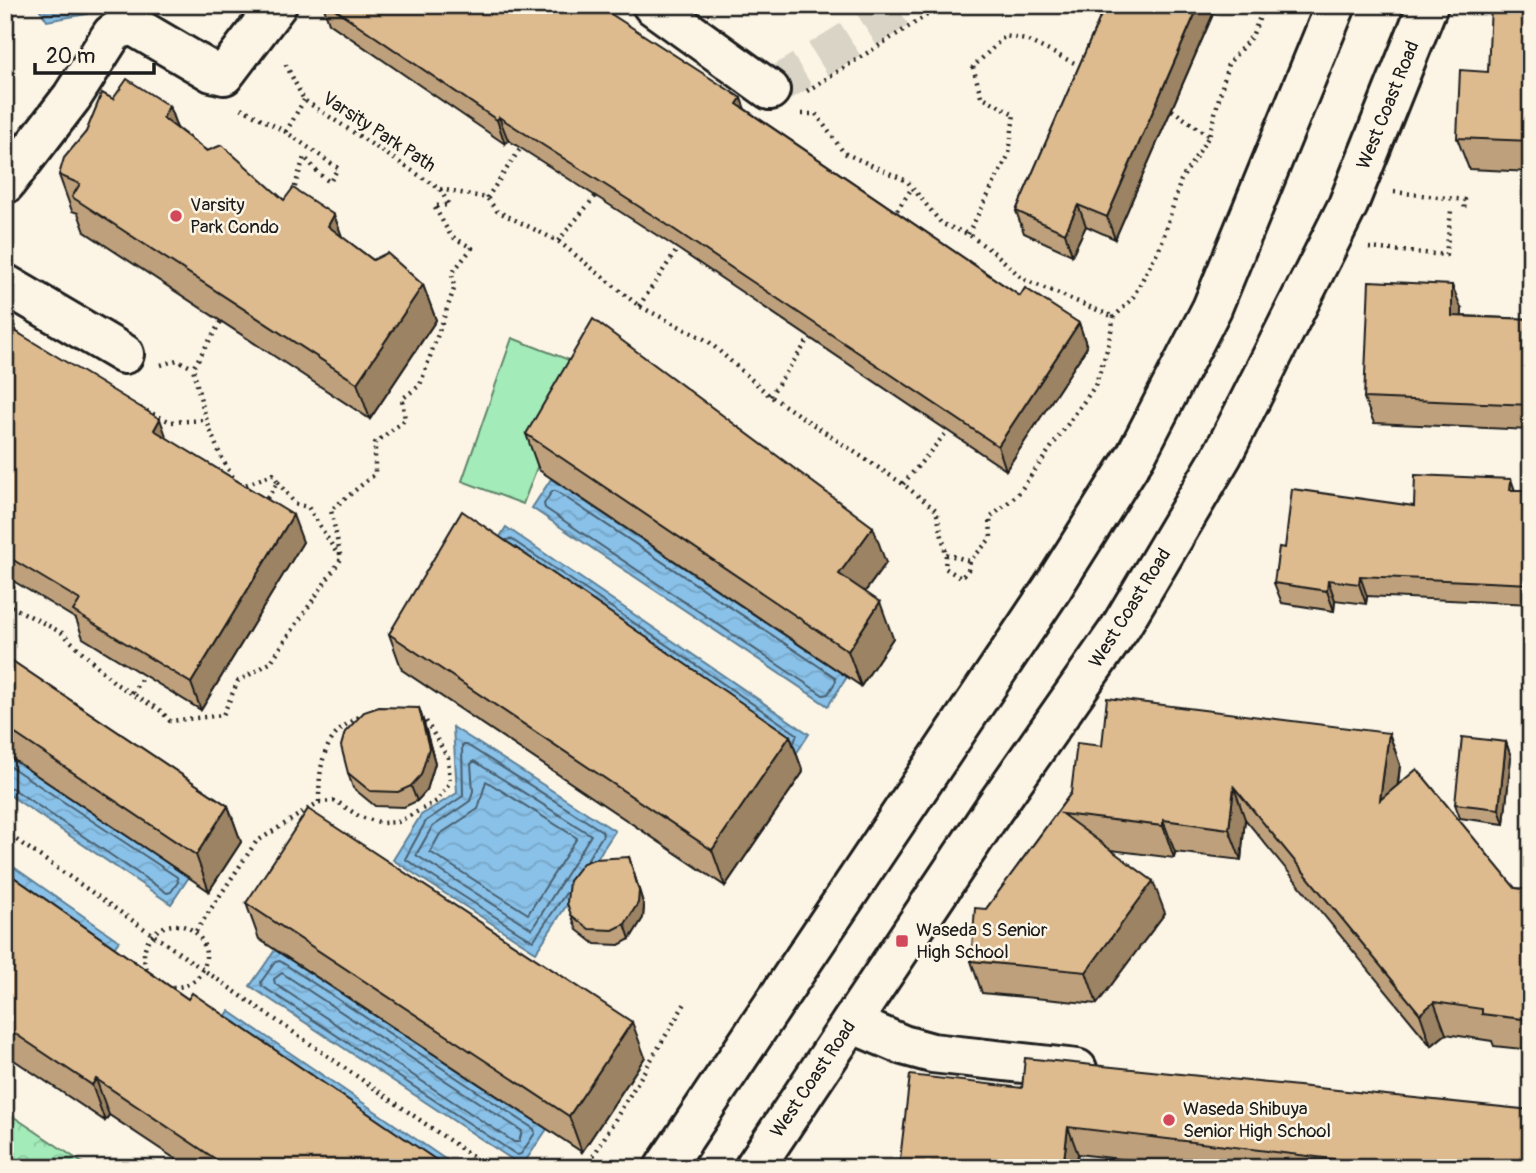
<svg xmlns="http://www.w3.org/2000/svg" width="1536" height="1173" viewBox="0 0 1536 1173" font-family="Pangolin,sans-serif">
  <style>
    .green { fill: #a3ebb9; stroke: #60846a; stroke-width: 2 }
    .forest { fill: url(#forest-crowns); stroke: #60846a; stroke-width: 2 }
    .water { fill: url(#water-waves); stroke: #5d7f96; stroke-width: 2 }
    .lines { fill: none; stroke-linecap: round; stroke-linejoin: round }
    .shore { stroke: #485e6e; stroke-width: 2 }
    .minor-tunnel { stroke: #dad4c7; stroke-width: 38; stroke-dasharray: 38 19; stroke-linecap: butt }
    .minor-casing { stroke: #1c1c1c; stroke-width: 44 }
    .major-casing { stroke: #1c1c1c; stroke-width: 44 }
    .path { stroke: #1c1c1c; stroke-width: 4.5; stroke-dasharray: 2 5; stroke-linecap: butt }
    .minor { stroke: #fcf5e5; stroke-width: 38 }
    .major { stroke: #fcf5e5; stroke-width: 38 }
    .wall { fill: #bea17b; stroke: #1c1c1c; stroke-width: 2 }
    .shaded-wall { fill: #9b8364; stroke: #1c1c1c; stroke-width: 2 }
    .building { fill: #ddbb8f; stroke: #1c1c1c; stroke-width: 2 }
    .poi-dot { fill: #d1495b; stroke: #fcf5e5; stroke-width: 2.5 }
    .labels { text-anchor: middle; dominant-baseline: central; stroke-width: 5; stroke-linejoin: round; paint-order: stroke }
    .street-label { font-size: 19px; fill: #1c1c1c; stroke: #fcf5e5 }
    .poi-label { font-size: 19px; fill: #1c1c1c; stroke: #fcf5e5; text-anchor: start }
  </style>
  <defs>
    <pattern id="forest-crowns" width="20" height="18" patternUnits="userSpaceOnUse" patternTransform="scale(1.75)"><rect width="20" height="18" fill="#a3ebb9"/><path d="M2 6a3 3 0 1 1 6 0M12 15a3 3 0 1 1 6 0" fill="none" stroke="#8cc99e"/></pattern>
    <pattern id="water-waves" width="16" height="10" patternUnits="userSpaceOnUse" patternTransform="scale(1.75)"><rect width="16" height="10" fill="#89c1e8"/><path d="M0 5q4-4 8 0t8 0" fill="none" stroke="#76a5c6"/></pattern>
  </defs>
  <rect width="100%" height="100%" fill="#fcf5e5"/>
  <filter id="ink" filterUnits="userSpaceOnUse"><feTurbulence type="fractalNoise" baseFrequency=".0143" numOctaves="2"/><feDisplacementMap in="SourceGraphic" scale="14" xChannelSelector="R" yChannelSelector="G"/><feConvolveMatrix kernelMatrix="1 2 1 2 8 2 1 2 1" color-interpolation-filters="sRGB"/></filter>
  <g filter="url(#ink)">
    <path class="green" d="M512,338L577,363L523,504L462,481Z"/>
    <path class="forest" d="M5,1111L90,1168H5Z"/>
    <g class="water">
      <path d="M37,5H85L87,14L47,21Z"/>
      <path d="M551,479L847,677L828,706L532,508Z"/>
      <path d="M506,527L809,734L790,763L488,556Z"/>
      <path d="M453,727L615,831L536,952L393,860L421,815L457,793Z"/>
      <path d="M5,754L189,877L171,904L5,792Z"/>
      <path d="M5,861L119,941L102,965L5,898Z"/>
      <path d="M275,950L547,1129L522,1166L250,986Z"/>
      <path d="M229,1011L458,1168H409L214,1034Z"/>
    </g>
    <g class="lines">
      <g class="shore">
        <path d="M552,491H556L835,677L836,681L828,694L823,695L545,508L544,504Z"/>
        <path d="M506,540L511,539L797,734L794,743"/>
        <path d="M474,761L591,835L532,929L416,855L432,827L470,801L473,791L471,764Z"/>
        <path d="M5,763L177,877L178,882L171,892L167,893L12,788L5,787"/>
        <path d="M486,781L577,838L528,914L430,852L440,834L478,809Z"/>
        <path d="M566,893L533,941L405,859L426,821L463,796L462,745H467L602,831L603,835L587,860"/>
        <path d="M280,961L534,1129L535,1133L521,1154L517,1155L262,986L261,982L275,962Z"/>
        <path d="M282,973L522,1131L519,1142H514L275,984L274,979Z"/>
      </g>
      <path class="minor-tunnel" d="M770,90L906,5"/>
      <g class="minor-casing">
        <g id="minor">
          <path d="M652,5L770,90"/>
          <path d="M5,184L72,97L112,34L124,26L137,28L212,72L224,75L277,5"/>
          <path d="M5,284L124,354"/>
          <path d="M851,1023L903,1045L932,1053L1077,1069"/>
        </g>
      </g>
      <g class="major-casing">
        <g id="major">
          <path d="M664,1168L1053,587L1136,455L1212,308L1336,5"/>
          <path d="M754,1168L993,810L1120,628L1223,454L1348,205L1428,5"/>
        </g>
      </g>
      <g class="path">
        <path d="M807,91L943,5"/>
        <path d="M241,108L286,132L338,168L330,182C318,175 314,166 304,157L293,193"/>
        <path d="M1172,110L1209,136"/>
        <path d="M802,114H816L844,153L907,181L942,224L968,234L996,254L1023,279L1114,317"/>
        <path d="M286,132L304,100"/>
        <path d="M440,189L487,198L497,211L558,241L639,306L708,341L770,396L903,484L936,510L946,554L945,568L961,578L968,570L970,561L991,538L990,518L1018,494L1095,386L1107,350L1114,317L1132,299L1161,245L1181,180L1209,136L1228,64L1252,36L1265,5"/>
        <path d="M1394,192L1465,200L1464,211"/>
        <path d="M487,198L522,146"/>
        <path d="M893,216L912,188"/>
        <path d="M968,234L1009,154L1014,114L981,96L973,67L1005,36L1026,40L1083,67"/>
        <path d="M558,241L598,193"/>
        <path d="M1369,248L1446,255L1451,211"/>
        <path d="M639,306L679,247"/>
        <path d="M224,316L193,368C203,411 213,451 240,487L273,474L278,482L263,504"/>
        <path d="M161,365L177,360L193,368"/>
        <path d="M770,396L813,333"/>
        <path d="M140,408L171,422L206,420"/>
        <path d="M278,482L295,504L308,507L338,555"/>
        <path d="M903,484L951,427"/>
        <path d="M946,554L970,561"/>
        <path d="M5,599L18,579"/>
        <path d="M5,603L62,633L116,684L161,711L170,721L223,715L238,681L270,663L341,559L331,510L375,474V443L405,420L402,399L420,385L454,289L452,273L472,248L451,236L434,206L449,205L440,189L304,100L284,61"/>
        <path d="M132,693L146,672"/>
        <path d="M319,802C319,760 324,733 364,714"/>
        <path d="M5,832L489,1168"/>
        <circle cx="175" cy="956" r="31"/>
        <path d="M196,931L256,842L319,802L336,801L360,817L383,823L398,822L437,801L450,782L448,758L426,721H420"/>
        <path d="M586,1168L687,1000"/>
      </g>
      <use href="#minor" class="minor"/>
      <use href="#major" class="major"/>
    </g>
    <g class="wall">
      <path d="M323,5H597L745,109L1020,296L1079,323L1087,347L1006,470L669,243L508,140L505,144L329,23Z"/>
      <path d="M1217,5L1115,239L1086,226L1072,255L1024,233L1016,211L1100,18L1098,12Z"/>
      <path d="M1531,5V172L1469,169L1457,138L1488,72Z"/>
      <path d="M113,99L169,106L177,128L207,151L284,200L334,215L342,237L373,260L423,285L436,320L370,419L85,232L78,213L72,211L59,175L86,132Z"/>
      <path d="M5,309L17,332L167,438L303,542L201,710L83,638L76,619L5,576Z"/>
      <path d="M1462,310L1461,316L1531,319V430L1374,423L1364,398Z"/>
      <path d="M526,434L886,563L865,592L893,638L861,686L539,470Z"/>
      <path d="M1515,490H1531V604L1367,596L1366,604L1335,600L1334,611L1282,603L1274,583L1285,548L1414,506Z"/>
      <path d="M389,634L790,736L803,772L725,886L402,670Z"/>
      <path d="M5,656L228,806L241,842L209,891L5,754Z"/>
      <path d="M419,708L424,723L435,763L427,790L417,801L404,807L375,806L353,788L348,773Z"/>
      <path d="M1389,733L1400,765L1398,786L1515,888L1531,890V1050L1494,1046L1492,1041L1446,1034L1431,1046L1245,819L1241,860L1175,852L1174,858L1111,850L1165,913L1097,1004L982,993L971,961L986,909L1071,793L1102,746Z"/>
      <path d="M1506,742L1511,757L1504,824L1460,818L1455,804Z"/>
      <path d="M629,857L644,906L643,918L630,939L619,945L595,944L577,930L567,903Z"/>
      <path d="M5,871L188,999L448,1168H189L109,1115L105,1121L5,1054Z"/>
      <path d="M246,903L645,1057L582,1152L259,939Z"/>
      <path d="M1022,1088L1531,1168H1194L1078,1154Z"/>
    </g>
    <g class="shaded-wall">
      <path d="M1199,5H1217L1115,239L1107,217Z"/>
      <path d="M741,98L749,121L737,104Z"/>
      <path d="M169,106L182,142L163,118Z"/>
      <path d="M499,117L508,140L505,144L497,120Z"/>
      <path d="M1078,205L1086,226L1072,255L1065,233Z"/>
      <path d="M334,215L347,250L328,226Z"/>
      <path d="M423,285L436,320L370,419L357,383Z"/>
      <path d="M1452,285L1462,310L1461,341L1452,316Z"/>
      <path d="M9,311L19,339L5,332V318Z"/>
      <path d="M1079,323L1087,347L1006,470L998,446Z"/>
      <path d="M160,419L170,447L154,430Z"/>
      <path d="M1511,479L1518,499L1510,490Z"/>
      <path d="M293,515L303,542L201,710L191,683Z"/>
      <path d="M873,527L886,563L852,609L839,574Z"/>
      <path d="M1360,576L1367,596L1366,604L1359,584Z"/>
      <path d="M1328,580L1335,600L1334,611L1327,591Z"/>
      <path d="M880,602L893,638L861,686L848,651Z"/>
      <path d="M419,708L424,723L435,763L427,790L417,801L411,786Z"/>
      <path d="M1389,733L1400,765L1392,832L1380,800Z"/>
      <path d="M790,736L803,772L725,886L712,850Z"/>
      <path d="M1506,742L1511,757L1504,824L1499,809Z"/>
      <path d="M1234,787L1245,819L1241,860L1229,829Z"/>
      <path d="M228,806L241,842L209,891L196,855Z"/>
      <path d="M1163,820L1175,852L1174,858L1163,826Z"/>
      <path d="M629,857L644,906L643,918L630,939L625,924Z"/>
      <path d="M1153,881L1165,913L1097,1004L1086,972Z"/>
      <path d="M1434,1002L1446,1034L1431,1046L1420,1014Z"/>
      <path d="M632,1022L645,1057L582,1152L569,1116Z"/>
      <path d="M96,1079L109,1115L105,1121L92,1085Z"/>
      <path d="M1068,1127L1078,1154L1076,1168H1063Z"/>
    </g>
    <g class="building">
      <path d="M329,5H597L741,98L737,104L1020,296L1025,288L1079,323L998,446L660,220L499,117L497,120Z"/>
      <path d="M1101,5H1199L1107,217L1078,205L1065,233L1016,211L1102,13L1098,12Z"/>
      <path d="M1491,5H1531V141L1457,138L1460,70L1488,72Z"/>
      <path d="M127,79L169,106L163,118L207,151L222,145L284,200L293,188L334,215L328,226L373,260L387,253L423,285L357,383L72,197L80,184L59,175L64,158L86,132L102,93L113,99Z"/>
      <path d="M1369,281L1452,285V316L1531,319V405L1364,398Z"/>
      <path d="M5,309L9,311L5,318Z"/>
      <path d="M593,319L873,527L839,574L880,602L848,651L526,434Z"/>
      <path d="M5,325L160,419L154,430L293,515L191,683L73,611L80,600L5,555Z"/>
      <path d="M1415,475L1511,479L1510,490H1531V589H1530V584L1360,576L1359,584L1328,580L1327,591L1274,583L1279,547L1285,548L1292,489L1414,506Z"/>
      <path d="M462,511L790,736L712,850L389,634Z"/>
      <path d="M5,656L228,806L196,855L5,727Z"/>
      <path d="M1107,698L1389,733L1380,800L1417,769L1515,888L1531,890V1020L1482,1014V1009L1434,1002L1420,1014L1234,787L1229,829L1163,820V826L1062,814L1153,881L1086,972L971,961L975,908L986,909L1071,793L1077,743L1102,746Z"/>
      <path d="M379,707L419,708L429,748L421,775L411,786L398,792L370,791L348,773L341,746L345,732L364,712Z"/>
      <path d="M1462,737L1506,742L1499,809L1455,804Z"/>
      <path d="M308,809L632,1022L569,1116L246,903Z"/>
      <path d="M629,857L639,891L638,903L625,924L613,930L589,929L571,915L567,903L569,881L583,863L594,859Z"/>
      <path d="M5,871L188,999L192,993L448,1168H229L96,1079L92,1085L5,1027Z"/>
      <path d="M1025,1058L1531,1110V1168H1408L1068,1127L1063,1168H899L910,1075L1022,1088Z"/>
    </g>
  </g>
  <g class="poi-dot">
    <circle cx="176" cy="216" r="7"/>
    <rect x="895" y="934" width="14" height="14" rx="3.5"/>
    <circle cx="1169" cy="1120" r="7"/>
  </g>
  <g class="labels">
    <g class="street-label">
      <text transform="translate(1388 105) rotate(-68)">West Coast Road</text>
      <text transform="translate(379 132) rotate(33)">Varsity Park Path</text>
      <text transform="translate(1130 608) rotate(-58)">West Coast Road</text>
      <text transform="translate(813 1079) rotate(-56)">West Coast Road</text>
    </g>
    <g class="poi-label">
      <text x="190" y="205">Varsity<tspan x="190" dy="22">Park Condo</tspan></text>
      <text x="916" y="930">Waseda S Senior<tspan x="916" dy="22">High School</tspan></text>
      <text x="1183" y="1109">Waseda Shibuya<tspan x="1183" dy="22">Senior High School</tspan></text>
    </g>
  </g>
  <rect width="1536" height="1173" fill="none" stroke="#fcf5e5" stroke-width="28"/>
  <rect x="14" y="14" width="1508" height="1145" fill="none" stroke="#1c1c1c" stroke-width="2.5" filter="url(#ink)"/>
  <path d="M35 63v10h119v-10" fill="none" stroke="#1c1c1c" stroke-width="3.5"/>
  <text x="46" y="63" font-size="21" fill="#1c1c1c" stroke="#fcf5e5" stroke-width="5" paint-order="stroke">20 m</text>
</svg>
